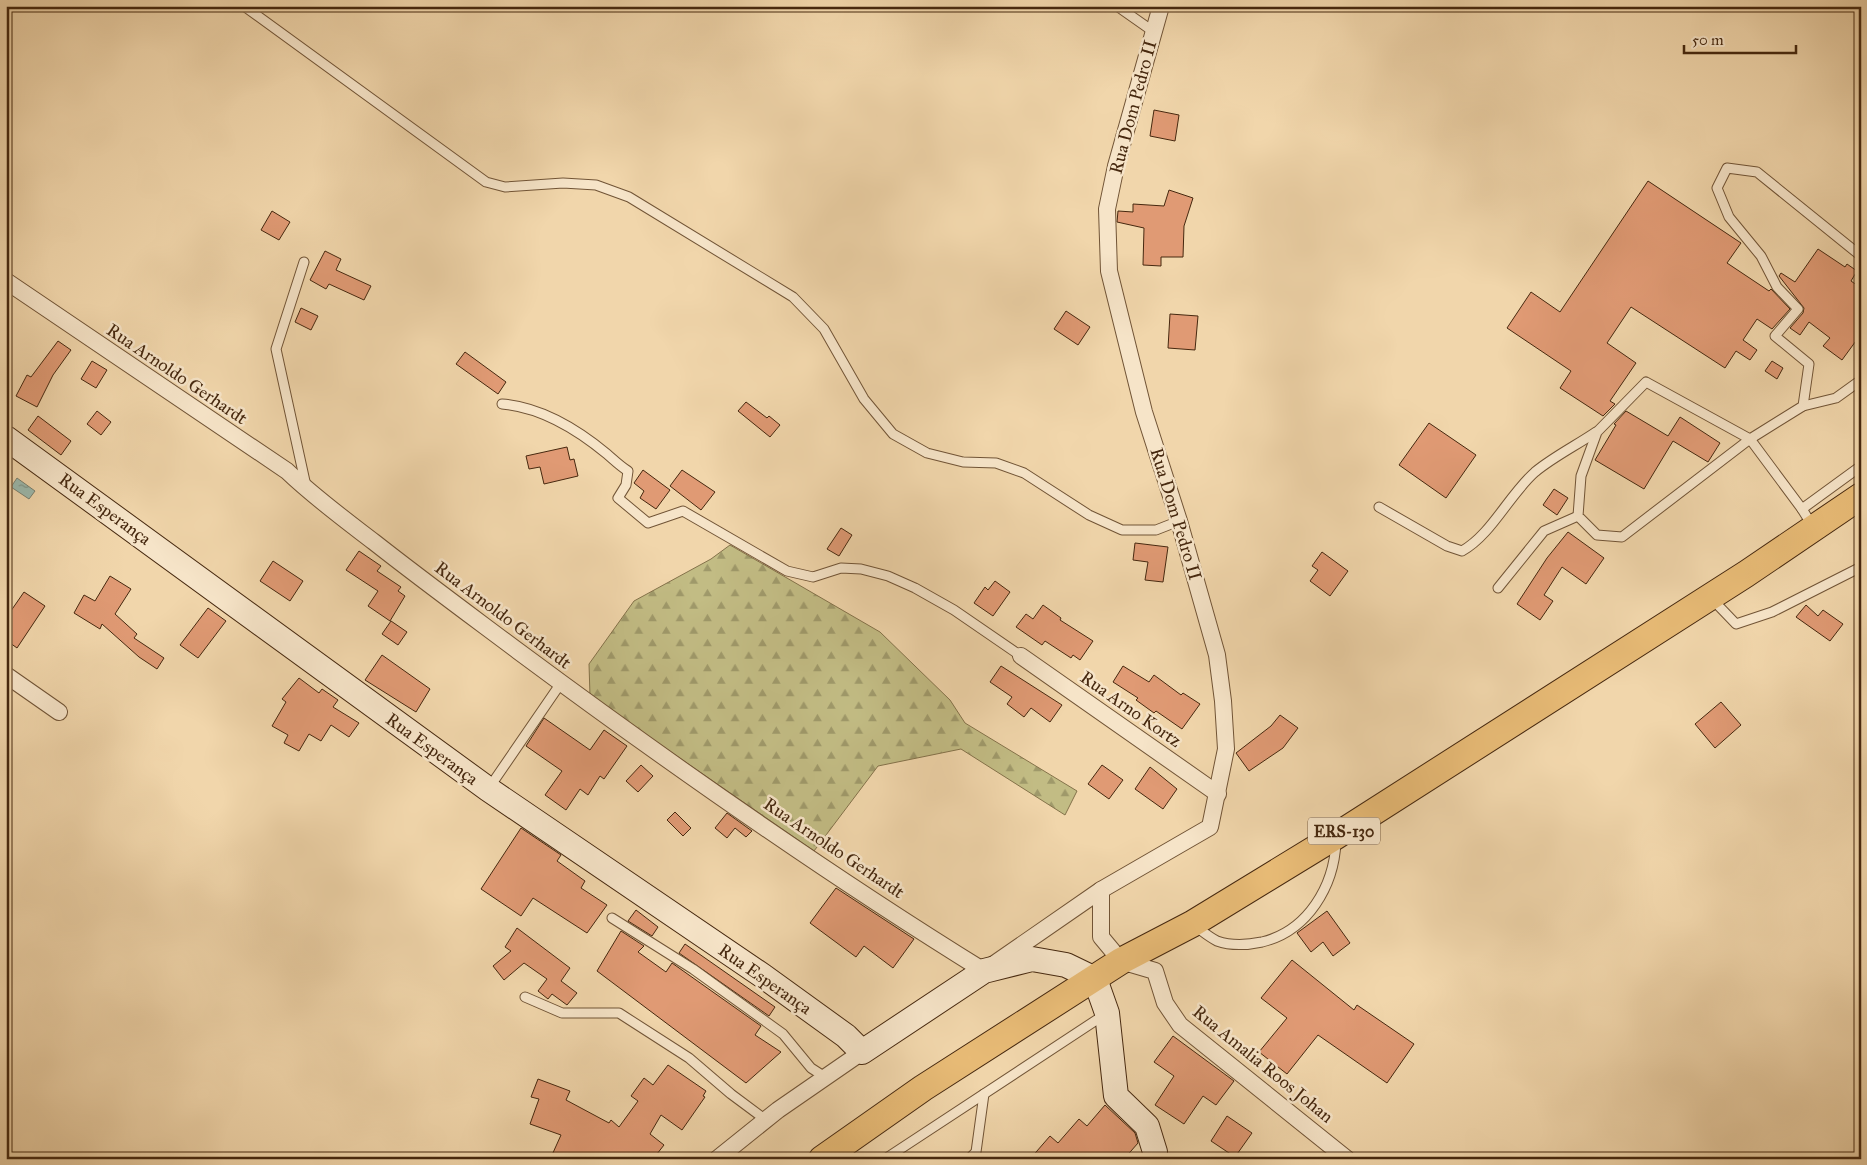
<svg xmlns="http://www.w3.org/2000/svg" width="1867" height="1165" viewBox="0 0 1867 1165" font-family="'IM FELL Great Primer',serif">
  <style>
    .forest { fill: url(#forest-firs); stroke: #84724a }
    .water { fill: url(#water-ripples); stroke: #797f6e }
    .building { fill: #e09a74; stroke: #46280f }
    .lines { fill: none; stroke-linecap: round; stroke-linejoin: round }
    .lane-casing { stroke: #715436; stroke-width: 11 }
    .street-casing { stroke: #715436; stroke-width: 18 }
    .secondary-casing { stroke: #46280f; stroke-width: 26 }
    .primary-casing { stroke: #46280f; stroke-width: 28 }
    .lane { stroke: #f6e4c8; stroke-width: 9 }
    .street { stroke: #f6e4c8; stroke-width: 16 }
    .secondary { stroke: #f6e4c8; stroke-width: 24 }
    .primary { stroke: #e8bb76; stroke-width: 26 }
    .labels { text-anchor: middle; dominant-baseline: central; stroke-width: 5; stroke-linejoin: round; paint-order: stroke }
    .shield { fill: #f6e4c8; stroke: #7b6046; stroke-width: 1 }
    .shield-label { font-size: 16px; font-weight: bold; fill: #46280f }
    .street-label { font-size: 18px; fill: #46280f; stroke: #f6e4c8 }
  </style>
  <defs>
    <pattern id="forest-firs" width="22" height="20" patternUnits="userSpaceOnUse" patternTransform="scale(1.25)"><rect width="22" height="20" fill="#c2bc84"/><path d="M5 1l3.5 6h-7zM16 11l3.5 6h-7z" fill="#9f996a"/></pattern>
    <pattern id="water-ripples" width="26" height="14" patternUnits="userSpaceOnUse" patternTransform="scale(1.25)"><rect width="26" height="14" fill="#9bb9ad"/><path d="M2 4q2-2 4 0t4 0M15 11q2-2 4 0t4 0" fill="none" stroke="#80968b"/></pattern>
  </defs>
  <rect width="100%" height="100%" fill="#f1d6ab"/>
  <filter id="stains"><feTurbulence type="fractalNoise" baseFrequency=".004" numOctaves="4"/><feColorMatrix values="0 0 0 0 .2 0 0 0 0 .09 0 0 0 0 .02 0 0 0 .5 -.17"/></filter>
  <radialGradient id="worn" r=".72"><stop offset=".6" stop-color="#630" stop-opacity="0"/><stop offset="1" stop-color="#630" stop-opacity=".3"/></radialGradient>
  <path class="forest" d="M730,545L880,632L950,700L965,723L1077,791L1065,815L961,749L878,766L814,851L590,696L589,664L634,601L711,559Z"/>
  <path class="water" d="M17,478L35,491L29,499L11,487Z"/>
  <g class="building">
    <path d="M1154,110L1179,115L1175,141L1150,136Z"/>
    <path d="M1648,181L1741,243L1727,263L1769,291L1771,289L1790,309L1772,329L1757,319L1743,340L1757,350L1750,360L1736,351L1725,368L1631,307L1607,343L1636,363L1610,401L1615,404L1603,416L1560,388L1571,371L1507,328L1531,292L1560,312Z"/>
    <path d="M1169,190L1193,198L1184,226L1183,257H1161V266L1143,265L1144,228L1117,222L1118,211L1133,212V204L1164,206Z"/>
    <path d="M272,211L290,222L279,240L261,230Z"/>
    <path d="M1818,249L1845,267L1847,264L1857,271L1851,281L1861,288V334L1842,360L1823,346L1830,338L1809,322L1800,335L1790,328L1803,313L1804,308L1779,276L1781,273L1795,282Z"/>
    <path d="M325,251L341,259L336,270L371,286L364,300L329,284L326,289L310,280Z"/>
    <path d="M301,308L318,316L311,330L295,322Z"/>
    <path d="M1066,311L1090,327L1078,345L1054,329Z"/>
    <path d="M1170,314L1198,316L1195,350L1168,348Z"/>
    <path d="M58,341L71,350L53,375L37,407L16,396L27,375L31,377Z"/>
    <path d="M465,352L506,382L498,394L456,364Z"/>
    <path d="M92,361L107,370L96,388L81,379Z"/>
    <path d="M1772,361L1783,368L1777,379L1765,371Z"/>
    <path d="M746,402L767,418L769,416L780,425L770,437L738,411Z"/>
    <path d="M97,411L111,422L101,435L87,424Z"/>
    <path d="M1626,411L1668,436L1680,417L1720,443L1708,462L1673,441L1644,489L1595,460L1616,425L1614,424Z"/>
    <path d="M38,416L71,441L61,455L28,430Z"/>
    <path d="M1429,423L1476,455L1446,498L1399,465Z"/>
    <path d="M567,447L570,460L574,459L578,476L544,484L540,467L529,469L526,456Z"/>
    <path d="M643,470L670,490L656,509L640,498L644,491L634,483Z"/>
    <path d="M682,470L715,492L701,510L670,486Z"/>
    <path d="M1554,489L1568,498L1557,515L1543,505Z"/>
    <path d="M841,528L852,535L839,556L827,549Z"/>
    <path d="M1568,532L1604,558L1586,584L1562,567L1544,595L1553,601L1540,620L1517,604L1547,558Z"/>
    <path d="M1135,543L1168,547L1163,582L1145,580L1148,562L1133,560Z"/>
    <path d="M359,551L381,566L377,571L401,587L398,591L405,596L390,621L368,606L378,591L346,570Z"/>
    <path d="M1322,552L1348,571L1330,596L1310,581L1318,570L1312,566Z"/>
    <path d="M273,561L303,581L290,601L260,581Z"/>
    <path d="M110,576L131,589L115,614L137,634L134,638L164,658L157,669L139,657L102,624L100,629L74,613L84,595L95,601Z"/>
    <path d="M995,581L1010,592L993,616L974,603L985,587L988,590Z"/>
    <path d="M24,592L45,606L17,648L6,640V618Z"/>
    <path d="M1043,605L1061,618L1060,620L1093,641L1080,660L1073,655L1071,658L1045,641L1042,645L1016,627L1026,614L1033,619Z"/>
    <path d="M1806,605L1818,616L1823,610L1843,624L1830,641L1796,617Z"/>
    <path d="M208,608L226,621L198,658L180,645Z"/>
    <path d="M391,621L407,632L398,645L382,634Z"/>
    <path d="M382,655L430,689L416,712L365,680Z"/>
    <path d="M1001,666L1062,705L1050,722L1031,708L1024,717L1007,704L1012,697L990,682Z"/>
    <path d="M1123,666L1149,682L1154,675L1181,695L1183,693L1200,704L1182,729L1156,711L1154,713L1136,700L1138,698L1113,682Z"/>
    <path d="M299,678L319,693L322,689L338,700L333,707L359,723L349,737L331,725L321,741L309,734L299,751L284,743L288,735L272,726L286,702L282,699Z"/>
    <path d="M1721,702L1741,725L1715,748L1695,724Z"/>
    <path d="M1280,715L1298,728L1283,748L1249,771L1236,753L1271,726Z"/>
    <path d="M544,718L590,750L604,730L627,746L604,779L600,776L588,795L580,789L566,810L545,795L562,771L526,746Z"/>
    <path d="M641,765L653,776L638,792L626,781Z"/>
    <path d="M1102,765L1123,780L1109,799L1088,784Z"/>
    <path d="M1150,767L1177,789L1163,809L1135,789Z"/>
    <path d="M675,812L691,828L683,836L667,820Z"/>
    <path d="M727,813L752,831L746,837L735,828L727,838L715,828Z"/>
    <path d="M521,828L561,855L557,861L585,881L581,888L607,905L587,933L533,898L521,916L481,889Z"/>
    <path d="M836,888L914,939L893,968L864,946L856,957L810,923Z"/>
    <path d="M636,910L658,927L652,936L628,921Z"/>
    <path d="M1327,911L1350,943L1333,956L1323,942L1311,952L1297,933Z"/>
    <path d="M517,928L570,968L561,981L577,993L567,1005L552,994L548,999L538,991L547,979L524,963L504,980L493,966L511,951L505,947Z"/>
    <path d="M621,931L644,946L638,952L666,972L672,963L761,1026L755,1035L781,1052L746,1083L597,971Z"/>
    <path d="M685,944L775,1007L769,1016L679,953Z"/>
    <path d="M1292,960L1354,1010L1357,1005L1414,1044L1387,1083L1318,1035L1287,1074L1259,1052L1287,1018L1261,998Z"/>
    <path d="M1173,1036L1234,1081L1216,1105L1203,1096L1184,1124L1155,1105L1174,1076L1154,1062Z"/>
    <path d="M668,1065L706,1091L703,1096L705,1097L682,1130L661,1115L650,1134L664,1145L653,1159H559L552,1155L561,1135L530,1124L539,1099L531,1097L538,1079L570,1091L566,1100L609,1123L611,1120L619,1127L638,1101L631,1096L644,1078L653,1085Z"/>
    <path d="M1105,1105L1135,1133L1138,1143L1124,1159H1030L1050,1136L1058,1143L1079,1119L1087,1126Z"/>
    <path d="M1227,1116L1252,1133L1235,1157L1211,1141Z"/>
  </g>
  <g class="lines">
    <g class="lane-casing">
      <g id="lane">
        <path d="M244,6L486,182L505,187L563,183L596,185L629,197L793,297L824,329L864,399L893,434L927,453L963,462L996,463L1024,473L1089,515L1122,530H1156L1179,521"/>
        <path d="M1117,6L1154,32"/>
        <path d="M304,262L276,349L306,486"/>
        <path d="M502,404C540,407 578,430 607,454C614,460 620,466 628,471L626,485L618,498L648,523L683,511L787,571L813,577L841,568L861,569L888,576L915,588L954,610L1021,656"/>
        <path d="M1803,406L1836,398L1861,380"/>
        <path d="M1379,507L1447,546L1462,551C1491,535 1509,495 1535,472C1553,457 1577,445 1596,432"/>
        <path d="M1802,509L1750,439L1646,382L1597,432L1581,476L1578,516L1597,535L1622,537L1750,439L1803,406L1809,364L1775,336L1798,309L1777,287L1761,256L1729,217L1717,188L1727,168L1757,172L1861,256"/>
        <path d="M1812,525L1802,509L1861,466"/>
        <path d="M1498,588L1544,531L1578,516"/>
        <path d="M1712,599L1736,624L1772,612L1861,567"/>
        <path d="M489,788L561,683"/>
        <path d="M612,918L693,969L783,1034L811,1068L825,1077"/>
        <path d="M1195,926C1202,931 1209,937 1217,941C1231,946 1248,945 1262,942C1308,931 1334,886 1336,842"/>
        <path d="M525,997L562,1013H619L689,1058L731,1094L766,1120"/>
        <path d="M885,1159L1104,1015"/>
        <path d="M969,1159L976,1152L984,1094"/>
      </g>
    </g>
    <g class="street-casing">
      <g id="street">
        <path d="M6,281L287,471C314,497 344,519 374,542C421,579 470,615 518,651C669,763 824,872 984,971L1101,890L1210,827L1226,749L1223,701L1217,655L1179,521L1144,412L1109,271L1107,209L1116,166L1161,6"/>
        <path d="M1021,656L1218,794"/>
        <path d="M6,675L59,712"/>
        <path d="M1101,890V937L1121,961L1155,971L1165,1003L1180,1025L1347,1159"/>
        <path d="M717,1159L778,1110L862,1052"/>
      </g>
    </g>
    <g class="secondary-casing">
      <path id="secondary" d="M6,438L488,789L763,976L846,1036L862,1052L984,971L1032,959L1066,965L1095,979L1107,1013L1116,1096L1147,1126L1155,1152L1154,1159"/>
    </g>
    <g class="primary-casing">
      <path id="primary" d="M822,1159L923,1088L1121,961L1192,924L1336,836L1746,574L1861,496"/>
    </g>
    <use href="#lane" class="lane"/>
    <use href="#street" class="street"/>
    <use href="#secondary" class="secondary"/>
    <use href="#primary" class="primary"/>
  </g>
  <g class="labels">
    <rect class="shield" x="1308" y="817.5" width="72" height="27" rx="4"/>
    <g class="shield-label">
      <text x="1344" y="831">ERS-130</text>
    </g>
    <g class="street-label">
      <text transform="translate(1133 107) rotate(-75)">Rua Dom Pedro II</text>
      <text transform="translate(177 374) rotate(34)">Rua Arnoldo Gerhardt</text>
      <text transform="translate(105 509) rotate(36)">Rua Esperança</text>
      <text transform="translate(1176 514) rotate(73)">Rua Dom Pedro II</text>
      <text transform="translate(503 615) rotate(37)">Rua Arnoldo Gerhardt</text>
      <text transform="translate(1131 709) rotate(35)">Rua Arno Kortz</text>
      <text transform="translate(432 749) rotate(36)">Rua Esperança</text>
      <text transform="translate(834 848) rotate(34)">Rua Arnoldo Gerhardt</text>
      <text transform="translate(765 979) rotate(35)">Rua Esperança</text>
      <text transform="translate(1263 1064) rotate(39)">Rua Amalia Roos Johan</text>
    </g>
  </g>
  <rect width="1867" height="1165" fill="none" stroke="#f1d6ab" stroke-width="25"/>
  <rect x="8" y="8" width="1852" height="1150" fill="none" stroke="#46280f" stroke-width="2.5"/>
  <rect x="12" y="12" width="1842" height="1140" fill="none" stroke="#46280f"/>
  <path d="M1684 45v8h112v-8" fill="none" stroke="#46280f" stroke-width="2.5"/>
  <text x="1692" y="45" font-size="15" fill="#46280f" stroke="#f6e4c8" stroke-width="4" paint-order="stroke">50 m</text>
  <rect width="100%" height="100%" filter="url(#stains)"/>
  <rect width="100%" height="100%" fill="url(#worn)"/>
</svg>
